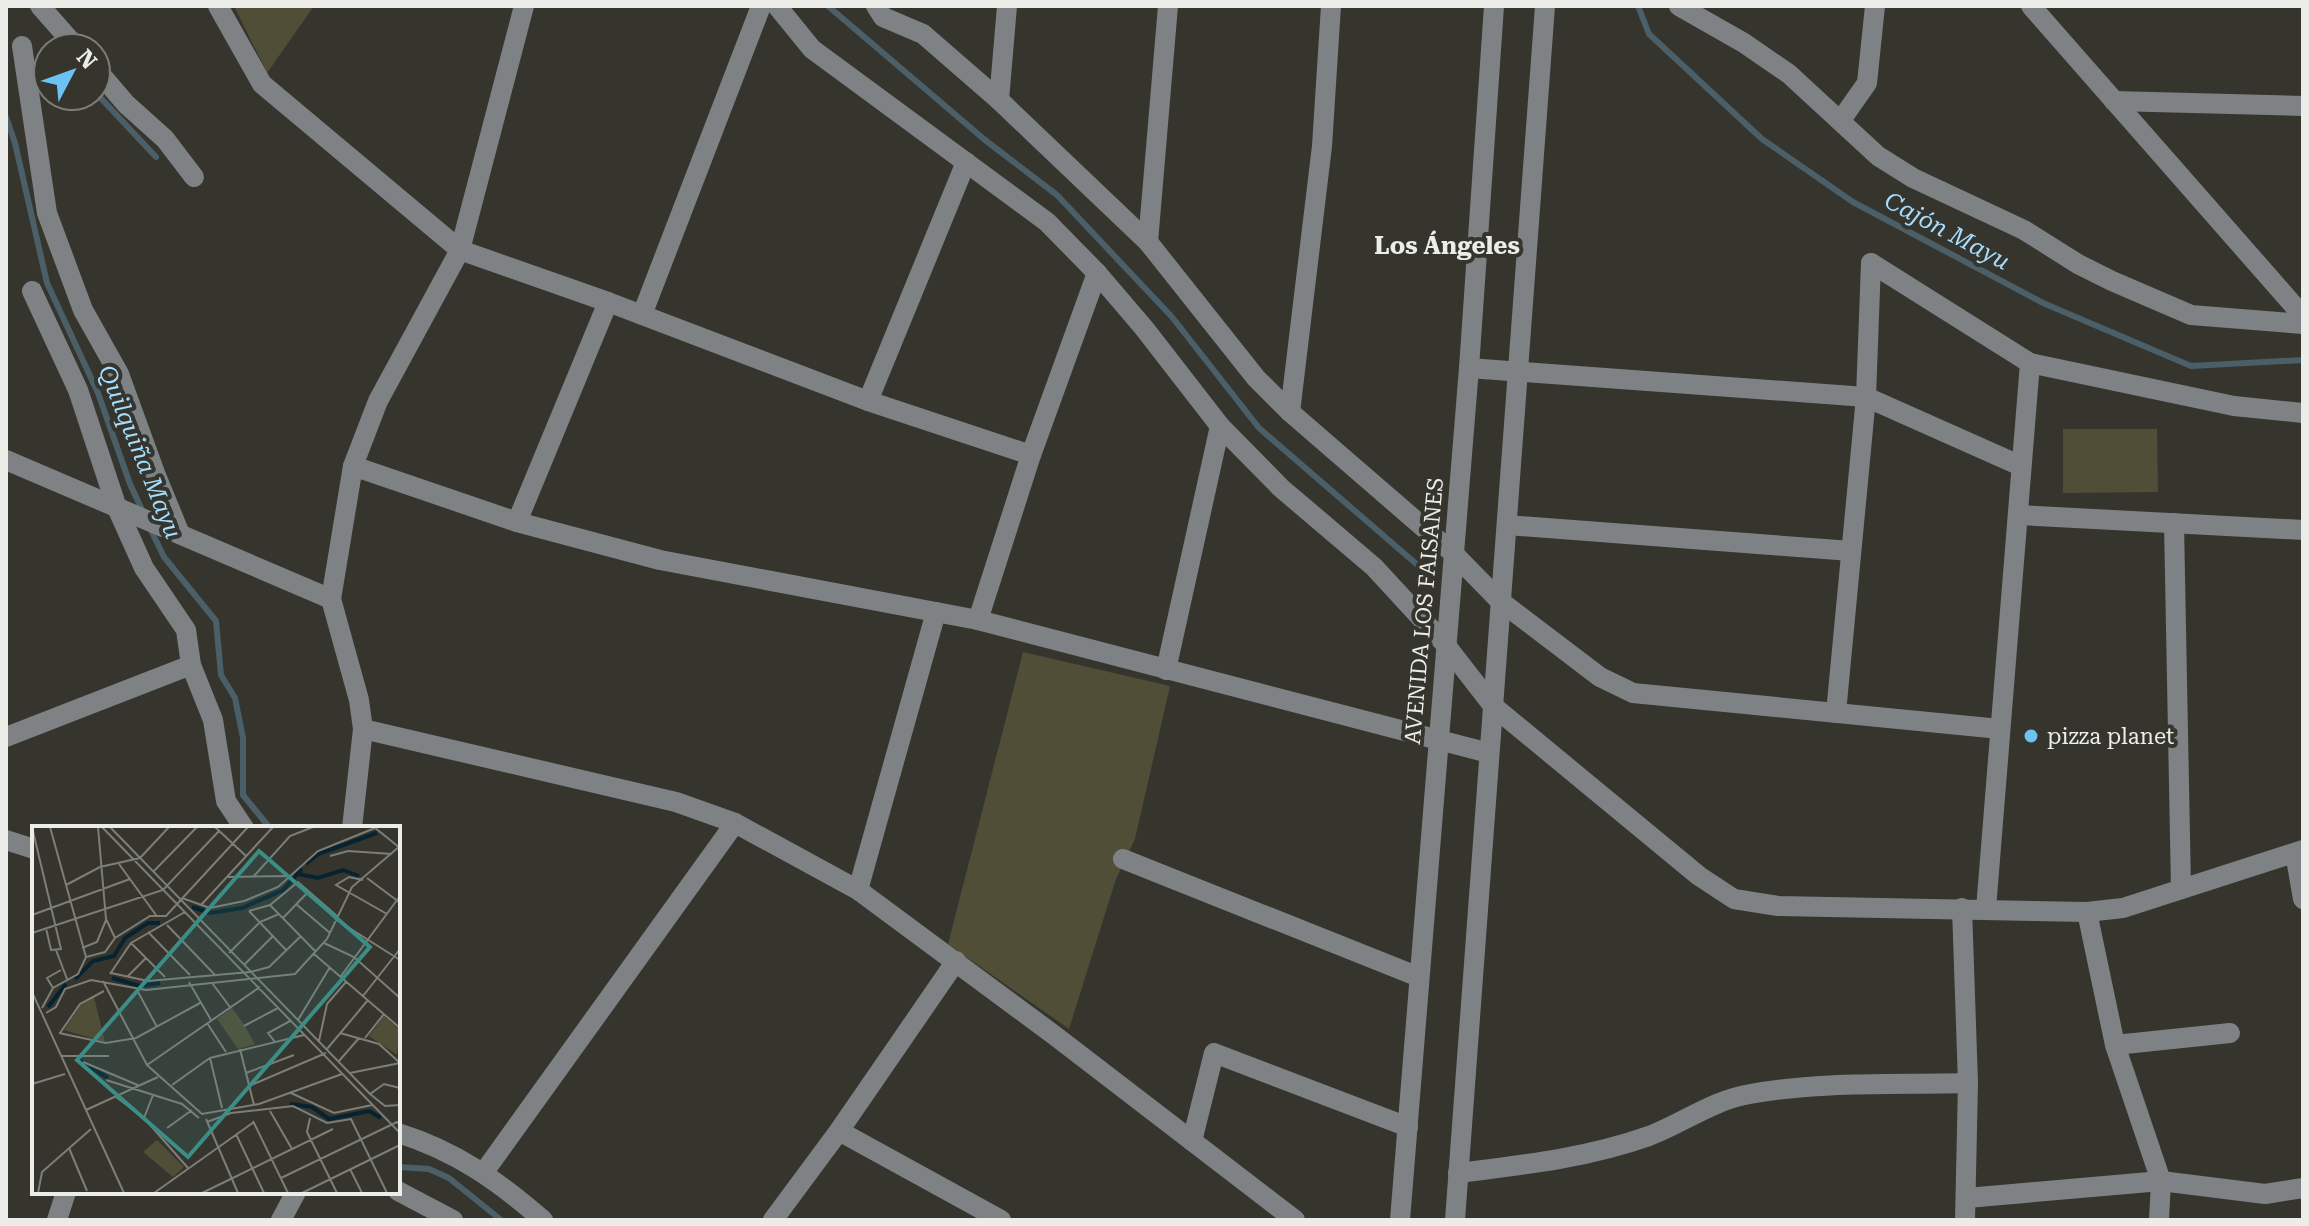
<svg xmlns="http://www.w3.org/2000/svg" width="2309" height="1226" viewBox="0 0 2309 1226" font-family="'Roboto Serif',serif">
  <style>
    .green { fill: #504e36 }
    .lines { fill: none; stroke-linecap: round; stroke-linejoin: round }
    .stream { stroke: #4b5f69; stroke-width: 6 }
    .minor { stroke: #7f8284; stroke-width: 20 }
    .poi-dot { fill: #6cc3f2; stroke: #35352e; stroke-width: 3 }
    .labels { text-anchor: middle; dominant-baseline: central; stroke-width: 8; stroke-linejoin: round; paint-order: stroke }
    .street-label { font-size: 22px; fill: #ecece8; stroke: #35352e }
    .poi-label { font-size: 22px; fill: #ecece8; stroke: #35352e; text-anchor: start }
    .water-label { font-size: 24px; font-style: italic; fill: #a4ddfe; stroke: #35352e }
    .neighbourhood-label { font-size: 24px; font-weight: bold; fill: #ecece8; stroke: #35352e }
    .inset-river { fill: none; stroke: #062332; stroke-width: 4 }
    .inset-road { fill: none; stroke: #7e7e78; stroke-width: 2 }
    .view { fill: #3b8e86; fill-opacity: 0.15; stroke: #3b8e86; stroke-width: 4 }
    .inset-edge { fill: none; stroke: #ecece8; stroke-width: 4 }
  </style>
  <rect width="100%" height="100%" fill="#35352e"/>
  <g class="green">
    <path d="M234,6H314L267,73Z"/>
    <path d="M2063,429H2157L2158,492L2063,493Z"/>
    <path d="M1023,652L1170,686L1135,839L1116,879L1069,1029L948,944Z"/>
  </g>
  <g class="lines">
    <g class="stream">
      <path d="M828,6L985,140L1057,195L1172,317L1259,428L1421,568"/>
      <path d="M1638,6L1649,34L1762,139L1853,202L2043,303L2191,366L2303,360"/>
      <path d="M96,93L156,157"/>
      <path d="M6,117L15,143L47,283L98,393L130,484L144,514"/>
      <path d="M150,528L164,557L216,621L221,675L235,698L243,738V795L270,828"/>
      <path d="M398,1167L429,1169L449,1178L501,1220"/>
    </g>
    <g class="minor">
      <path d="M40,6L77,48"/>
      <path d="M218,6L262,84L460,250L608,302L868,401L1031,455"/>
      <path d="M777,6L812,49L1047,222L1097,273L1144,328L1220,426L1281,488L1374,567L1445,644L1493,706L1699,876L1734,899L1778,906L2087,912L2123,908L2303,850"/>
      <path d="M876,6L883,17L923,34L999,100L1148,242L1256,378L1290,412L1453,553L1500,601L1600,677L1633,693L2000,729"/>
      <path d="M1679,6L1744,43L1789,74L1878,156L1913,178L2024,230L2078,264L2112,281L2191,315L2303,324"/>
      <path d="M2031,6L2303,316"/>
      <path d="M22,46L47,213L83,310L119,374L155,473L180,534"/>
      <path d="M96,69L126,104L165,139L194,177"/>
      <path d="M999,100L1007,6"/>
      <path d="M2114,101L2303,106"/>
      <path d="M1841,120L1867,83L1875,6"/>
      <path d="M1148,242L1168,6"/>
      <path d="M1871,263L2030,363L2234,406L2303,413"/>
      <path d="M32,291L78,390L117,508L144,568L186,630L191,665L213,720L226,801L244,828"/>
      <path d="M642,315L761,6"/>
      <path d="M1469,368L1866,397L2021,466"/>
      <path d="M868,401L966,162"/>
      <path d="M1290,412L1322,146L1331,6"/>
      <path d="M6,460L331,599"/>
      <path d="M353,466L517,522L660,560L978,620L1489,753"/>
      <path d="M2018,515L2303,530"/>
      <path d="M517,522L608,302"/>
      <path d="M2174,523L2181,889"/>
      <path d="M1507,525L1851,551"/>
      <path d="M978,620L1031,455L1097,273"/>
      <path d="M1166,670L1220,426"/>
      <path d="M1836,713L1866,397L1871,263"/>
      <path d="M363,729L676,802L735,823L858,890L1054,1035L1295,1220"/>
      <path d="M6,737L191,665"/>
      <path d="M352,828L363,729L359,700L331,599L353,466L378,401L460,250L524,6"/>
      <path d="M6,840L34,849"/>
      <path d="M2295,853L2303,899"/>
      <path d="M1123,859L1419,977"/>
      <path d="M858,890L936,612"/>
      <path d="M1962,908L1968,1083L1965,1220"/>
      <path d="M1986,909L2030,363"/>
      <path d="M2087,912L2115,1045L2161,1181L2159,1220"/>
      <path d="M2115,1045L2230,1033"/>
      <path d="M839,1131L1001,1220"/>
      <path d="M398,1133C456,1151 498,1181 543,1220"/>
      <path d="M1192,1141L1214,1053L1408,1127"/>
      <path d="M484,1172L735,823"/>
      <path d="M1458,1173C1523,1165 1587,1158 1649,1136C1683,1123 1713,1100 1750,1094C1821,1081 1896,1085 1968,1083"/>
      <path d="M398,1191L453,1220"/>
      <path d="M1967,1198L2161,1181L2265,1194L2303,1188"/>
      <path d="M57,1220L66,1192"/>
      <path d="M281,1220L296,1192"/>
      <path d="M773,1220L839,1131L956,961"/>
      <path d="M1400,1220L1469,368L1494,6"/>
      <path d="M1455,1220L1545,6"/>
    </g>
  </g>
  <circle class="poi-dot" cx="2031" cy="736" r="8"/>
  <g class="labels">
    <g class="street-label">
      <text transform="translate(1424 611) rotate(-85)">AVENIDA LOS FAISANES</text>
    </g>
    <g class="poi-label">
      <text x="2047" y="736">pizza planet</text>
    </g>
    <g class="water-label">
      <text transform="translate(1947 231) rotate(28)">Cajón Mayu</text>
      <text transform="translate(140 452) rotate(68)">Quilquiña Mayu</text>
    </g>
    <g class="neighbourhood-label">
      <text x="1447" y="246">Los Ángeles</text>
    </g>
  </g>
  <g transform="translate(32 826)">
    <rect width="368" height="368" fill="#35352e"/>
    <path d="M62,171L73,216L32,204L48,180ZM200,182L211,197L223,218L206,223L185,193ZM352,190L368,204L365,229L337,210ZM125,314L152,341L141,351L111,326Z" fill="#504e36"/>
    <path class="inset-river" d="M274,38L286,28L345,7M266,48L286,52L311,44L327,50M160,81L178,87L210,82L251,64L270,43M80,152L108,160L128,157M43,153L61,135L82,130L93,112L116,97H128M16,181L34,158M45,233L76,252M258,278L280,281L297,293L337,285L349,292"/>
    <path class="inset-road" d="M0,1L29,123L19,124L14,102M18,1L54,131M66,1L74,93L83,112M70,1L368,307M78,1L338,268L353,280L368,279M183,1L214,30M342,1L368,22M298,30L316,25L360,28M87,38L124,89M121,46L165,1M196,51L256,50M221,51L258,10L281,1M335,52L367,76M331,54L317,51L304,59L355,88M34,59L68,41L108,32L137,1M150,72L178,82L212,75L246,61L286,25L343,2M264,78L298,107M169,79L241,1M238,79L284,126M217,85L238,79L266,56L305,90M217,85L254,124M0,89L98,53M251,92L277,65M303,93L368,134M135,99L184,150M116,106L158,149M0,107L131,64L187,5M99,117L133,151M292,117L322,131L368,172M50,122L65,116L74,94M24,124L35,153M197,127L228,96L247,88M282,128L368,202M212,139L241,110M79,147L116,155L218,146L237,141L269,110M78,148L99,117L153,86M309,150L368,70M95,151L114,132M71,155L115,239L170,288L227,278L310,248M157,156L179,194M180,157L198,181M21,162L15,152L29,144M105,164L125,201M0,166L92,367M331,170L368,123M10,182L21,162L46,148L54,131L73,126L83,112L118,90H134L216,1M14,187L24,181L33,163L59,154L114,164L263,148L295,113L320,61L368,20M266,194L298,141M175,197L194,226M212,200L246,182M27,207L74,217L104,212L168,177M28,207L48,178L72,165M308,207L347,218L368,237M333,212L352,188M287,215L295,178L314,156M243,216L236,207L258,195M208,223L222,279M295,223L336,174M30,230H77M178,232L190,282M307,235L327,212M51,236L108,260M115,239L228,161M214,247L262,229M318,247L368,237M74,254L150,278L167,292M0,258L33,248M140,259L178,232L272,209M217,260L294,227M259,267L302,287L340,279M338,268L352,258L368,262M84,271L112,292L156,342M54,284L126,251M238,285L260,323M112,292L121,269M278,292L275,306L305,367M174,293L206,367M221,295L256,367M175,296L199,287L261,280L295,297L319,293L355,367M135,302L160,284M204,308L232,367M37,322L55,365M318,343L330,367M249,352L365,296L368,299M6,367L10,346L59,303M122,367L222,296M170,367L301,303M270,367L368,319"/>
    <path class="view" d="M227,25L338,121L156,331L45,234Z"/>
    <rect width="368" height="368" class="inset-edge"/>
  </g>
  <rect width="2309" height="1226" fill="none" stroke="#ecece8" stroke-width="16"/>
  <g transform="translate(72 72) rotate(49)"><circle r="38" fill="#35352e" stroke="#7e7e78" stroke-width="2"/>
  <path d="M0-6L14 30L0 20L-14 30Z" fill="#6cc3f2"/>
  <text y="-12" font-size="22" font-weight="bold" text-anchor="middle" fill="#ecece8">N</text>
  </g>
</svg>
